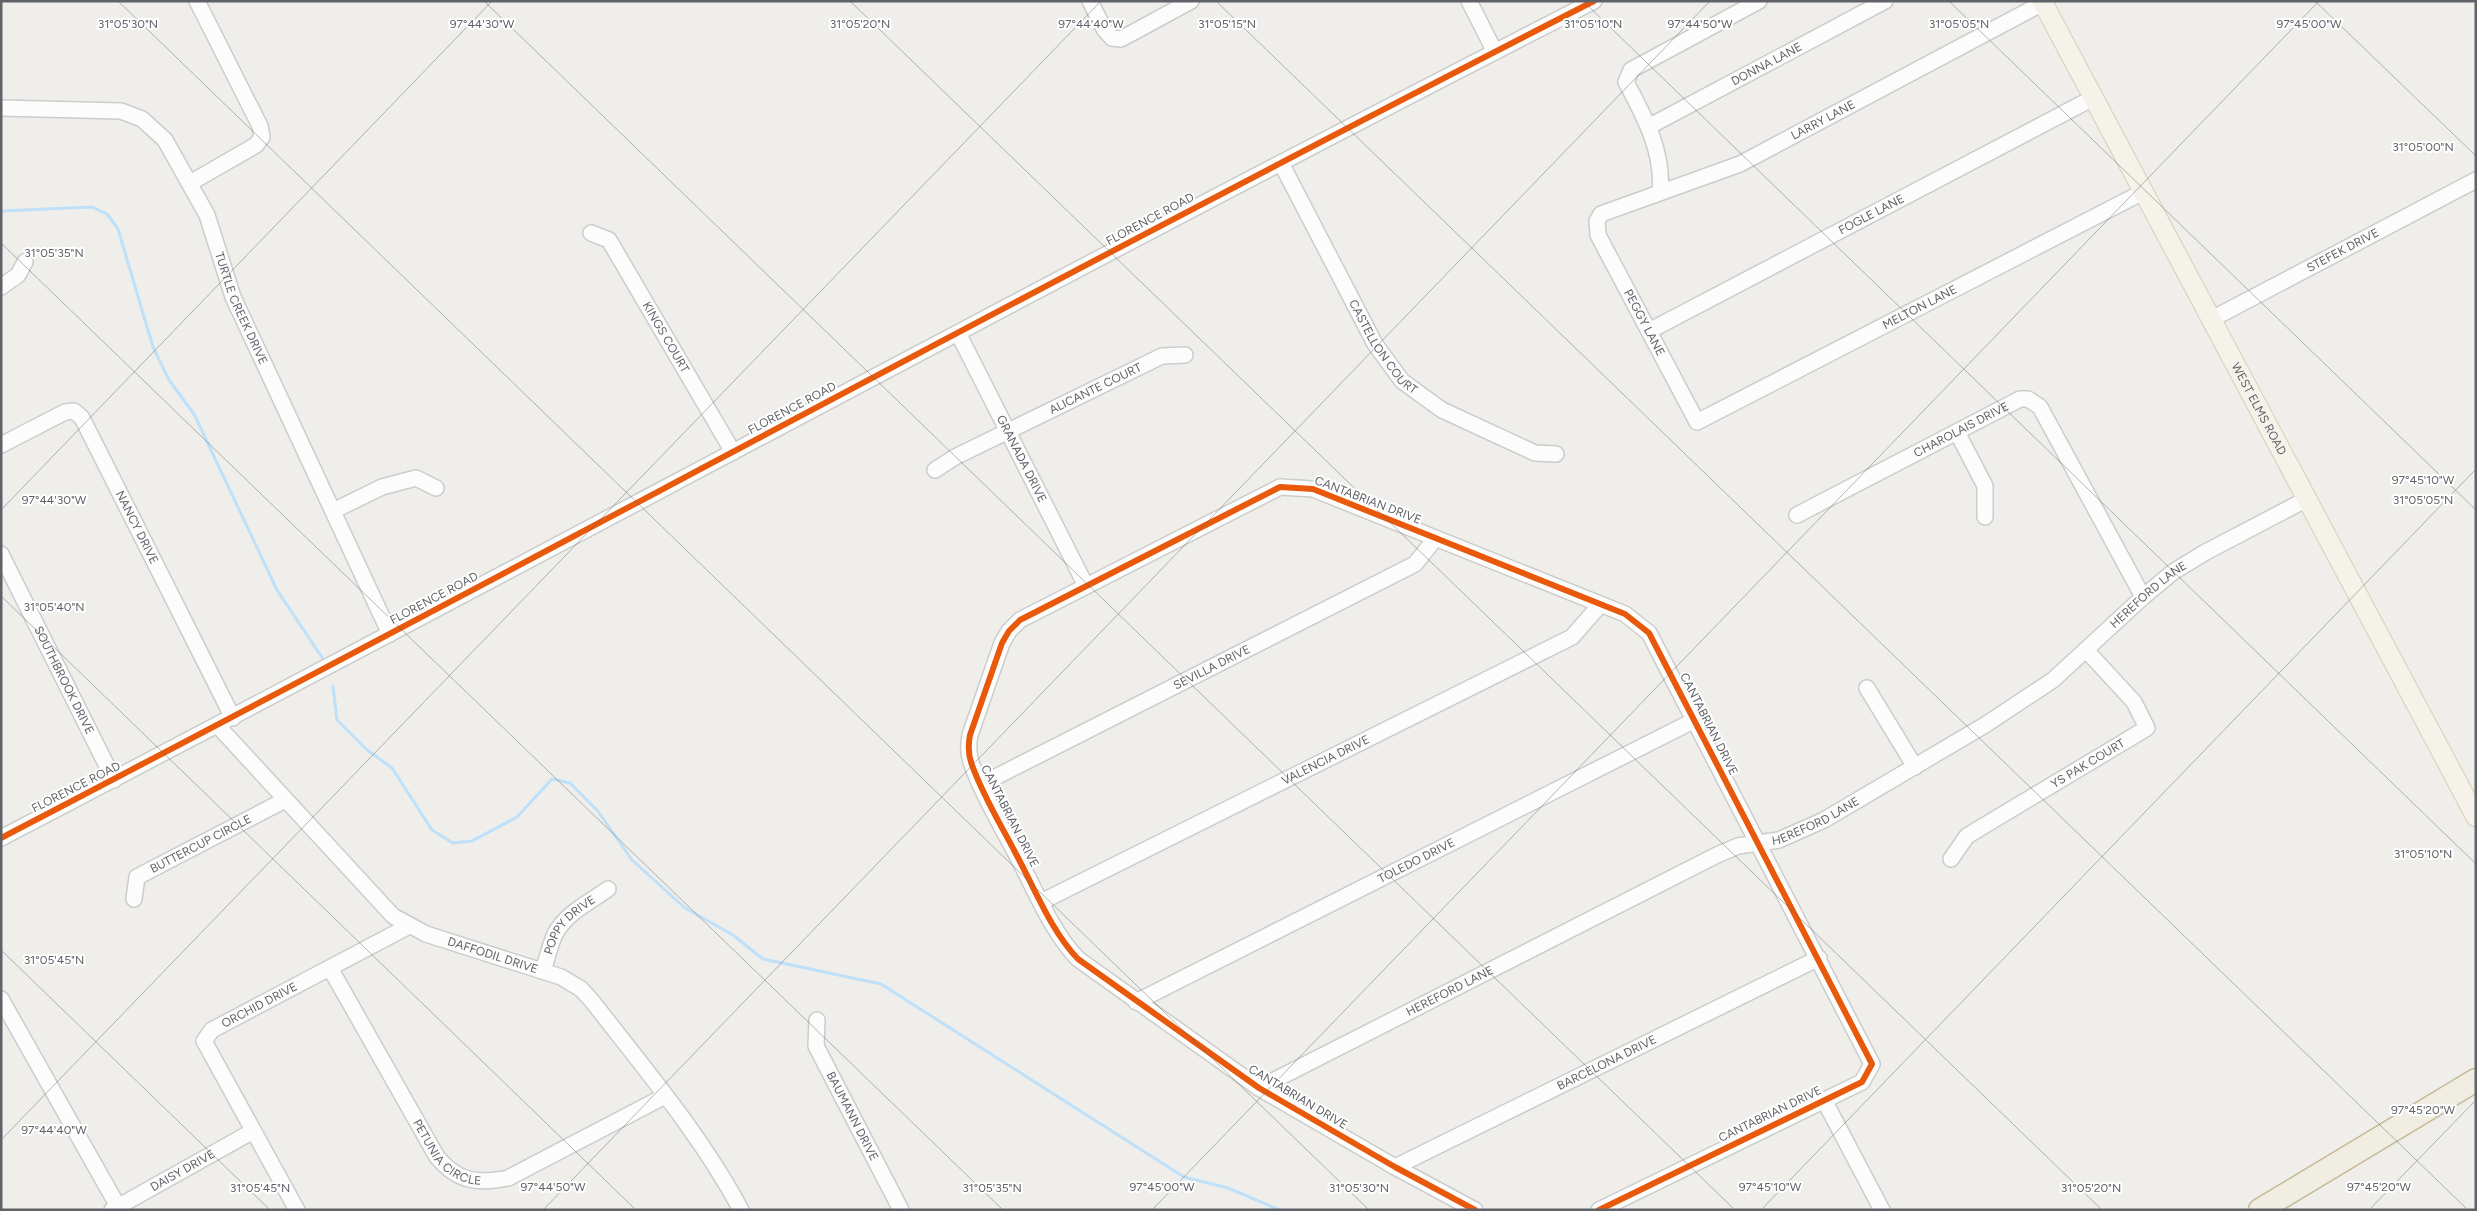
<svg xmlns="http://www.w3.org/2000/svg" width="2477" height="1211" viewBox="0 0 2477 1211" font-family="Figtree,sans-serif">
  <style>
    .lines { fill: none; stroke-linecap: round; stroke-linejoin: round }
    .stream { stroke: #bfe0f9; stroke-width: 3 }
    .minor-casing { stroke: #cbcccc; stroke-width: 18 }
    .major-casing { stroke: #d7ceb8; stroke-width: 21 }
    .highway-casing { stroke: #c8b996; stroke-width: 25 }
    .minor { stroke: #fdfcfc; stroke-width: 15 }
    .major { stroke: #f4f2e9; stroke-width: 19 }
    .highway { stroke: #f0ede3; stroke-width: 22 }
    .cycleway-casing { stroke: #fff; stroke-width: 9 }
    .cycleway { stroke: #e8590c; stroke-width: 6 }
    .ticks { fill: none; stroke: #5f6368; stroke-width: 1; stroke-opacity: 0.45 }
    .labels { text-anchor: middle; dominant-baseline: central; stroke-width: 4; stroke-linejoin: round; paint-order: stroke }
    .street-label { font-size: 12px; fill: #5f6368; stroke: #fff }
    .ticks-label { font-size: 12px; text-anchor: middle; fill: #5f6368; stroke: #fff; stroke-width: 4; stroke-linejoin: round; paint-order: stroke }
  </style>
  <rect width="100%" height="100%" fill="#efeeea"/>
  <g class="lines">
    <g class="stream">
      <path d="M1,211L92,207L107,214L118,229L153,347L169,380L194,414L277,590L323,659"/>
      <path d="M333,686L337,720L367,750L392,768L432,830L453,843L472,841L517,817L552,779L570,783L597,810L632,860L685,908L733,935L763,959L881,984L1184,1177L1228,1188L1280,1210"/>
    </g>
    <g class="minor-casing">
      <g id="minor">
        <path d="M1090,1L1104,29L1112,38L1121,39L1191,1"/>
        <path d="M1469,1L1495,52"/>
        <path id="s1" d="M2043,3L1740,164L1601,214L1597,221L1598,235L1697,422L2143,192"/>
        <path id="s2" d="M1,108L121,111L142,119L165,140L207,215L233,297L390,634"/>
        <path id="s3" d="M1650,126L1885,1"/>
        <path id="s4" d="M1281,163L1375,344L1402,381L1442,410L1535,453L1556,454"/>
        <path d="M190,183L256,145L262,137L260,126L197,1"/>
        <path d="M1660,192C1664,152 1644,116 1626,82L1631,70L1759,1"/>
        <path id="s5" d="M591,233L609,240L733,452"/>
        <path d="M1,287L18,275L25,262"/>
        <path id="s6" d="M2210,320L2476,180"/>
        <path id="s7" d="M1649,331L2093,98"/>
        <path id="s8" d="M958,333L1086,586"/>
        <path d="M1957,432L1985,486V517"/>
        <path id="s9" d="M1,445L65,412L74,411L82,418L233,718"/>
        <path id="s10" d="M935,470L955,457L1162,356L1185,355"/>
        <path d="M333,511L382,487L416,478L436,488"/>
        <path id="s11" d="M1797,515L2020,399H2028L2040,407L2143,597"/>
        <path id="s12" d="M1,554L114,780"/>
        <path d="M1867,688L1915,767"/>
        <path id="s13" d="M218,726L393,916L426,934L561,977L581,989L592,1001C644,1068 701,1135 741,1210"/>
        <path id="s14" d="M980,785L1415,564L1435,539"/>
        <path d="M1,838C533,561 1060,274 1594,1"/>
        <path id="s15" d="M1951,859L1967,836L2147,728L2134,702L2086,650"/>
        <path id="s16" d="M134,899L137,877L285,800"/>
        <path id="s17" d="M1041,902L1572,637L1600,605"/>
        <path id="s18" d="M330,968L437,1157C458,1182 477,1184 508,1178L665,1096"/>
        <path id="s19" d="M543,971C547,959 550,945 555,934C566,913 590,902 608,889"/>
        <path d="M1,999L120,1210"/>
        <path id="s20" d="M1136,1002L1695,720"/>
        <path id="s21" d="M817,1020L816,1046L901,1210"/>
        <path id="s22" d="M1259,1088L1717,855L1738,846L1779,840L1824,820L1985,725L2053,680L2143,597L2173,572L2204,553L2305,500"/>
        <path d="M1824,1100L1882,1210"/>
        <path id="s23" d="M1395,1167L1819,958"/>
        <path id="s24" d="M112,1210L253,1131"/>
        <path id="s25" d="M297,1210L204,1041L212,1030L409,926"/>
        <path d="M1475,1210L1395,1167L1259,1088L1078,959C1051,931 1035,889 1016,854C1001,825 983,796 972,765C968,755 968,745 970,735L1002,643L1009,631L1020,620L1280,487L1313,489L1625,614L1649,633L1872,1064L1862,1082L1599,1210"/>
      </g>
    </g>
    <g class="major-casing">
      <g id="major">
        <path id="s26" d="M2042,1L2476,817"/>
      </g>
    </g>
    <g class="highway-casing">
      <path id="highway" d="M2260,1210L2476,1080"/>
    </g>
    <use href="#minor" class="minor"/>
    <use href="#major" class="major"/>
    <use href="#highway" class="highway"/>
    <g class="cycleway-casing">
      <g id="cycleway">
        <path d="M1,838C533,561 1060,274 1594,1"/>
        <path d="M1475,1210L1395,1167L1259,1088L1078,959C1051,931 1035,889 1016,854C1001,825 983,796 972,765C968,755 968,745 970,735L1002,643L1009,631L1020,620L1280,487L1313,489L1625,614L1649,633L1872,1064L1862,1082L1599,1210"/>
      </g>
    </g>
    <use href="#cycleway" class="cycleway"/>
  </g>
  <path class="ticks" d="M118,1L1369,1210M484,1L1735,1210M850,1L2102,1210M1216,1L2468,1210M1583,1L2476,864M1949,1L2476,510M2315,1L2476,156M1,243L1003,1210M1,510L492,1M1,596L636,1210M1,950L270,1210M1,1140L1101,1M543,1210L1710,1M1152,1210L2319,1M1761,1210L2476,469M2369,1210L2476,1100"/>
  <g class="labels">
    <g class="street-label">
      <text stroke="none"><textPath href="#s3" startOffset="132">DONNA LANE</textPath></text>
      <text transform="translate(1823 120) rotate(-28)">LARRY LANE</text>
      <text stroke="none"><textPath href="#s7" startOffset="251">FOGLE LANE</textPath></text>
      <text transform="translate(1150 219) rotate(-28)">FLORENCE ROAD</text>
      <text stroke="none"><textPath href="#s6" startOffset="150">STEFEK DRIVE</textPath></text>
      <text stroke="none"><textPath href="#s1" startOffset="975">MELTON LANE</textPath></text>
      <text stroke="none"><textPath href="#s2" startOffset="359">TURTLE CREEK DRIVE</textPath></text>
      <text stroke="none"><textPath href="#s1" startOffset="612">PEGGY LANE</textPath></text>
      <text stroke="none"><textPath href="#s5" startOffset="132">KINGS COURT</textPath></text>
      <text stroke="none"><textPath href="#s4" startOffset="211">CASTELLON COURT</textPath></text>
      <text stroke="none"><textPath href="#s10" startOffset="180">ALICANTE COURT</textPath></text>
      <text transform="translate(792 408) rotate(-28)">FLORENCE ROAD</text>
      <text stroke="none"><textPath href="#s26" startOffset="462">WEST ELMS ROAD</textPath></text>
      <text stroke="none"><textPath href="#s11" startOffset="185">CHAROLAIS DRIVE</textPath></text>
      <text stroke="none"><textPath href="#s8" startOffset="141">GRANADA DRIVE</textPath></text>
      <text transform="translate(1368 500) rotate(21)">CANTABRIAN DRIVE</text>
      <text stroke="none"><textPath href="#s9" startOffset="214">NANCY DRIVE</textPath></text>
      <text stroke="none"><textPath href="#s22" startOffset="1024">HEREFORD LANE</textPath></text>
      <text transform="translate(434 598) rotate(-28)">FLORENCE ROAD</text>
      <text stroke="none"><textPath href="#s14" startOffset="260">SEVILLA DRIVE</textPath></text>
      <text stroke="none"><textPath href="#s12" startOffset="141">SOUTHBROOK DRIVE</textPath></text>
      <text transform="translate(1709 724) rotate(63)">CANTABRIAN DRIVE</text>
      <text stroke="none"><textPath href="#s17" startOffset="318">VALENCIA DRIVE</textPath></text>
      <text stroke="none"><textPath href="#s15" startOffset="169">YS PAK COURT</textPath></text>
      <text transform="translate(76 787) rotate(-27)">FLORENCE ROAD</text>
      <text transform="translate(1010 816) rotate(63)">CANTABRIAN DRIVE</text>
      <text stroke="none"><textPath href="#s22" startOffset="619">HEREFORD LANE</textPath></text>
      <text stroke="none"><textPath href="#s16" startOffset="94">BUTTERCUP CIRCLE</textPath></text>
      <text stroke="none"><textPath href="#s20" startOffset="314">TOLEDO DRIVE</textPath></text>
      <text stroke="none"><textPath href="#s19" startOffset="55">POPPY DRIVE</textPath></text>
      <text stroke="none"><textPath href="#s13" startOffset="366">DAFFODIL DRIVE</textPath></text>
      <text stroke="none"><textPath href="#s22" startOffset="214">HEREFORD LANE</textPath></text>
      <text stroke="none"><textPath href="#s25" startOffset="260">ORCHID DRIVE</textPath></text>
      <text stroke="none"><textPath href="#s23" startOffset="236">BARCELONA DRIVE</textPath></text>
      <text transform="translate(1298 1097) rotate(31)">CANTABRIAN DRIVE</text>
      <text transform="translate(1770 1114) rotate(-26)">CANTABRIAN DRIVE</text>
      <text stroke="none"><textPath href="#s21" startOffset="105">BAUMANN DRIVE</textPath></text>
      <text stroke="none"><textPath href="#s18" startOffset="222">PETUNIA CIRCLE</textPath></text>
      <text stroke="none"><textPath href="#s24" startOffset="81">DAISY DRIVE</textPath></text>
    </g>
  </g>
  <g class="ticks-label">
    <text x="1227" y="28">31°05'15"N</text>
    <text x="1593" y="28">31°05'10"N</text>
    <text x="1959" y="28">31°05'05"N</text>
    <text x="128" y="28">31°05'30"N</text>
    <text x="860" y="28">31°05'20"N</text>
    <text x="1700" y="28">97°44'50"W</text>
    <text x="482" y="28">97°44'30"W</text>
    <text x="1091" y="28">97°44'40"W</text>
    <text x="2309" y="28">97°45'00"W</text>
    <text x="2423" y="151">31°05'00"N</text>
    <text x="54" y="257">31°05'35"N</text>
    <text x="2423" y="484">97°45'10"W</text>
    <text x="54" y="504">97°44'30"W</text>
    <text x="2423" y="504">31°05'05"N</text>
    <text x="54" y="611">31°05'40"N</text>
    <text x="2423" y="858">31°05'10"N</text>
    <text x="54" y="964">31°05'45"N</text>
    <text x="2423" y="1114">97°45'20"W</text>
    <text x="54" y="1134">97°44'40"W</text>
    <text x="553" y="1191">97°44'50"W</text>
    <text x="1162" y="1191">97°45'00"W</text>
    <text x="1770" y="1191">97°45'10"W</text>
    <text x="2379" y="1191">97°45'20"W</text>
    <text x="260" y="1192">31°05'45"N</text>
    <text x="992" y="1192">31°05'35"N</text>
    <text x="1359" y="1192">31°05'30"N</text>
    <text x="2091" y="1192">31°05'20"N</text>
  </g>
  <rect width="2477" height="1211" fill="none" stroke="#5f6368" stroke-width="5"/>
</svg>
